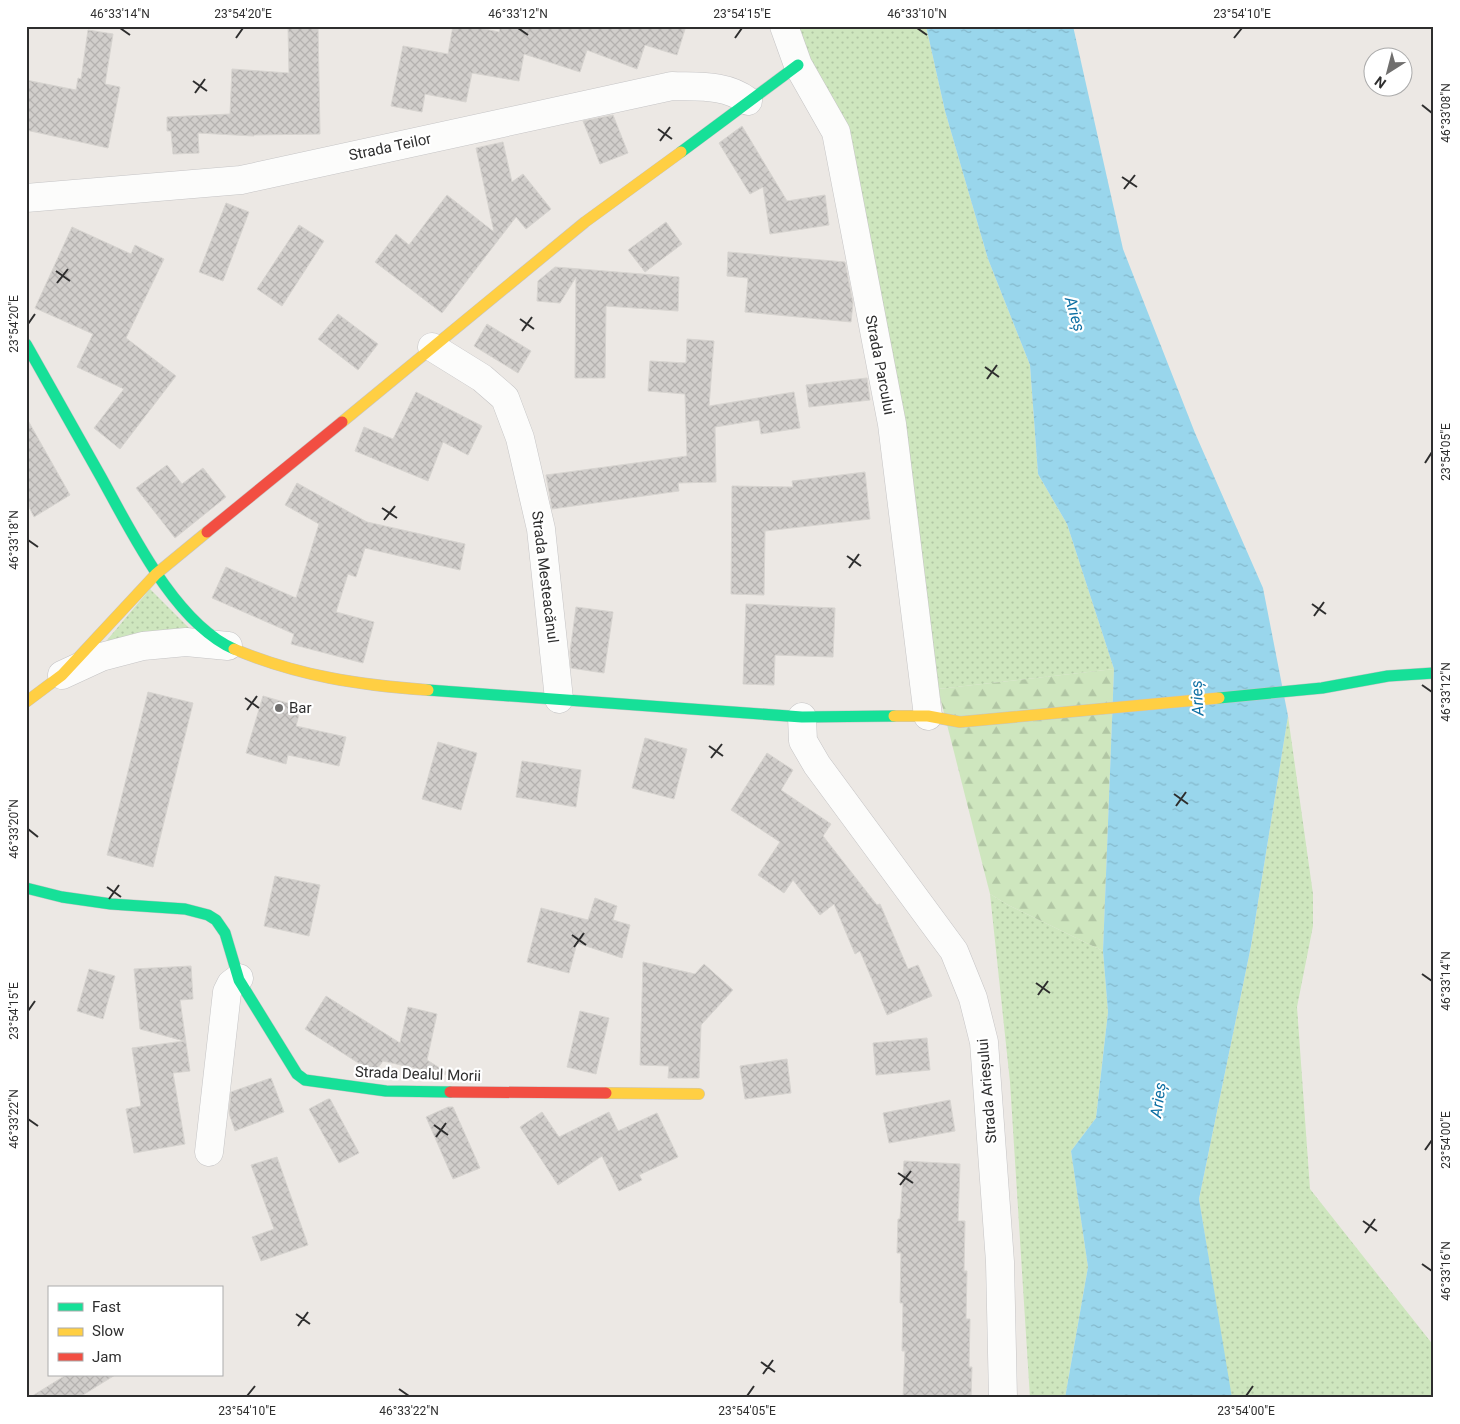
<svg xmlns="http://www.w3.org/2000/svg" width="1460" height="1424" viewBox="0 0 1460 1424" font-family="Roboto,sans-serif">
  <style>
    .grass { fill: url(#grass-dots) }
    .forest { fill: url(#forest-firs) }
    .water { fill: url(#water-ripples) }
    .building { fill: url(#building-cross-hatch); stroke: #d7d4d0 }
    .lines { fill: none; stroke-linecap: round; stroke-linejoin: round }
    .street-casing { stroke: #c5c4c5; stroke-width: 29 }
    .fast-casing { stroke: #c5c4c5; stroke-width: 12 }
    .slow-casing { stroke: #c5c4c5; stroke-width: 12 }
    .jam-casing { stroke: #c5c4c5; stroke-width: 12 }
    .street { stroke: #fcfcfb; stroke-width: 28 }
    .fast { stroke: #16e098; stroke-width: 11 }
    .slow { stroke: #ffcf43; stroke-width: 11 }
    .jam { stroke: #f24e42; stroke-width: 11 }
    .ticks { fill: none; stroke: #2e2e2e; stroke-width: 2 }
    .poi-dot { fill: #706f6e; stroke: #fff; stroke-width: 2 }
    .labels { text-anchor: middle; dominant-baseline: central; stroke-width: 4.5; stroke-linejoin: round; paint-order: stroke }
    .street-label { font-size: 15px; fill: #2e2e2e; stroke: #fff }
    .poi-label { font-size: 15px; fill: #2e2e2e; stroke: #fff; text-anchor: start }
    .water-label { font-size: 16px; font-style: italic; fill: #0d6fa3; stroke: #fff }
    .neatline { fill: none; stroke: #2e2e2e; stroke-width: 2 }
    .ticks-label { font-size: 12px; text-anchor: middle; fill: #2e2e2e }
  </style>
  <defs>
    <pattern id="grass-dots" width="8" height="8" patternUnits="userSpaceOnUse" patternTransform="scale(1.25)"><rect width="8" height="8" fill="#cee6be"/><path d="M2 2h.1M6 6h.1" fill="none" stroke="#b1c6a4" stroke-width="1.8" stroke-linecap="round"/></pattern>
    <pattern id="forest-firs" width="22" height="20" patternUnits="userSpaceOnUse" patternTransform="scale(1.25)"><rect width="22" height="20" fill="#cee6be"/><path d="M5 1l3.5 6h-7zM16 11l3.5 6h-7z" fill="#b1c6a4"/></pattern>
    <pattern id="water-ripples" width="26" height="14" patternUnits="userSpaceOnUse" patternTransform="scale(1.25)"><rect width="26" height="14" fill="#99d6ec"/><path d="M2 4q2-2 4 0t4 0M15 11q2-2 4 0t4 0" fill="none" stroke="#84b8cb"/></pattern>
    <pattern id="building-cross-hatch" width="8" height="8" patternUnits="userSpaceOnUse" patternTransform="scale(1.25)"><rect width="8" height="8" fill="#d1cecb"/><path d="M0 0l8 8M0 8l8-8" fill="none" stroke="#b4b1af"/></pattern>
  </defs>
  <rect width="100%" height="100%" fill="#ece8e4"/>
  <g class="grass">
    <path d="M786,26H926L945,111L988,259L1030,365L1038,474L1067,524L1114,669L938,689L834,141Z"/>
    <path d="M150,589L195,634L148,632L97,652Z"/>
    <path d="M1288,716L1313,894V926L1297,1007L1310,1189L1434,1346V1398H1231L1199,1199L1251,946Z"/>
    <path d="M990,894L1008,905L1103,951L1108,1012L1096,1118L1071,1151L1088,1267L1065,1398H1030L1010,1082Z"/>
  </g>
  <path class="forest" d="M1114,669L1103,951L1008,905L990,894L938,689Z"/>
  <path class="water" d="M926,26H1073L1123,249L1195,433L1263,588L1288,716L1251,946L1199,1199L1232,1398H1065L1088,1267L1071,1151L1096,1118L1108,1012L1103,951L1114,669L1067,524L1038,474L1030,365L988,259L945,111Z"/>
  <g class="building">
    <path d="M288,26H318L320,134L254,135V136L198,133L199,153L173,154L171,131H167V117L230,114L232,69L289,73Z"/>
    <path d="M453,26H471L499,32L500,26H686L677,55L645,45L637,69L587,50L580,72L524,54L519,81L472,73L466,102L425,94L422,112L391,106L403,46L448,54Z"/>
    <path d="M88,30L113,34L105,84L120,87L108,148L26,130V80L76,90L78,78L81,79Z"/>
    <path d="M613,115L628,153L600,164L583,121Z"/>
    <path d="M742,126L787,201L825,195L829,225L770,234L763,187L750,194L719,143Z"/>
    <path d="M503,142L512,182L523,174L551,209L526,229L516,217L442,313L375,262L396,234L409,245L447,195L494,232L476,148Z"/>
    <path d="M226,203L249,212L223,281L199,272Z"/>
    <path d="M666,222L682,244L645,272L628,250Z"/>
    <path d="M299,225L324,241L282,306L257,289Z"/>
    <path d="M72,227L131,254L135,245L164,259L126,338L176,376L120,449L94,428L124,389L77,367L93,334L35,308Z"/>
    <path d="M728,252L845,262L853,303L851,322L745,312L748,278L727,276Z"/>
    <path d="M555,267L679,277L678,311L606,306L605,378H575L576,277L560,303L537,301L538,281Z"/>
    <path d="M338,314L378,344L358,370L318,339Z"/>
    <path d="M487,324L531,351L518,373L474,346Z"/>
    <path d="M687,339L714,341L709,406L794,392L800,428L761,434L759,420L715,427L716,482L678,483L679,491L552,509L546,475L687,456L685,394L648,391L650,361L686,363Z"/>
    <path d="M867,378L870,400L809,407L806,385Z"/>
    <path d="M416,392L482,426L468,455L443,442L428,481L355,451L364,427L393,439Z"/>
    <path d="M26,417L70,495L34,517L26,501Z"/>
    <path d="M167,465L182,484L203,468L226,497L175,538L136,488Z"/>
    <path d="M865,472L870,519L765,531L764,595L731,594L732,486L793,487L792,481Z"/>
    <path d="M297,483L367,522L465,544L460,570L365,548L356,577L348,574L336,612L374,622L363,663L291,644L294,634L212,598L226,567L296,598L319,524L285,505Z"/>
    <path d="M746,604L835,608L833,657L775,655L774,685L743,684Z"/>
    <path d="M576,607L613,612L604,673L571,668L570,652Z"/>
    <path d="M148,692L193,703L153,867L107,855Z"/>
    <path d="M263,696L301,707L296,726L346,737L339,766L288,755L286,764L246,753Z"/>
    <path d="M645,738L687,749L674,799L632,788Z"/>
    <path d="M438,742L477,753L461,810L422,799Z"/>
    <path d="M767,753L793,770L781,790L831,824L823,836L877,905L880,904L908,969L918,965L932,996L887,1015L860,951L855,954L834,904L820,915L793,880L784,893L758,875L780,842L731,810Z"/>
    <path d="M522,761L581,770L576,807L516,797Z"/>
    <path d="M275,876L320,885L309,936L264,926Z"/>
    <path d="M595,898L617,906L613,920L630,925L622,958L577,943L569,973L527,962L541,908L588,920Z"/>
    <path d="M643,962L695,974L704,964L733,990L701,1025L699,1078H668L669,1066L640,1065Z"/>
    <path d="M191,966L193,999L180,1000L190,1071L173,1073L185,1144L134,1153L126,1109L141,1106L132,1048L184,1041L140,1029L134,969Z"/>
    <path d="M89,969L115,976L103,1019L77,1011Z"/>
    <path d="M326,996L400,1043L408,1007L437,1014L427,1060L446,1072L445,1075L383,1061L374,1073L305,1029Z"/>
    <path d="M580,1011L609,1018L596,1074L567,1067Z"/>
    <path d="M927,1038L930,1070L876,1075L873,1043Z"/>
    <path d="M787,1059L791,1093L745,1099L740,1066Z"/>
    <path d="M271,1078L284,1112L235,1131L229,1113L231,1092Z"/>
    <path d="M328,1099H330L359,1153L339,1163L309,1109Z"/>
    <path d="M950,1100L955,1131L889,1143L883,1113Z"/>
    <path d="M448,1107H453L480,1168L453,1179L426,1117Z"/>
    <path d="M542,1112L559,1137L609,1112L618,1131L657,1113L678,1157L639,1175L642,1180L619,1191L602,1156L558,1185L520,1127Z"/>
    <path d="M277,1157L308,1245L261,1261L252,1237L274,1229L251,1165Z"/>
    <path d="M904,1161L960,1164L958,1221H965L964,1271H967L966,1319H970L969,1367H972L971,1398H903L905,1351H902L903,1303H900L901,1253H897L898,1219H900Z"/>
    <path d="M66,1375H115L78,1398H29Z"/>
  </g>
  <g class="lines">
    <g class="street-casing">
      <g id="street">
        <path d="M784,26L798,65L836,132L892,424L928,716"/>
        <path d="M26,198L241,180L672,86C699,87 726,84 748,101"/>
        <path d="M432,347L482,378L505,398L520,438L541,529L559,699"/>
        <path d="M62,675L101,657L143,646L186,642L228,646"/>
        <path d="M802,717L803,741L817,765L954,951L973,998L984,1042L1000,1262L1003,1398"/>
        <path d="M209,1152L227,992L231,984L239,978"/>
      </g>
    </g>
    <g class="fast-casing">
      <g id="fast">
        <path d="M681,152L798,65"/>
        <path d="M26,344C51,388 76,432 101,477C131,531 175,623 234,649"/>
        <path d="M428,690L802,717L894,716"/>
        <path d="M1219,698L1322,688L1388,676L1434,673"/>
        <path d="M26,888L62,897L111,904L185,909L208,915L216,920L225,933L239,980L297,1074L305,1080L386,1091L450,1092"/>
      </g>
    </g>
    <g class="slow-casing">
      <g id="slow">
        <path d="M342,422L585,222L681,152"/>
        <path d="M234,649C298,676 359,685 428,690"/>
        <path d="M26,702L62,675L156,574L207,532"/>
        <path d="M894,716H928L960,722L1219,698"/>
        <path d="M606,1093L699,1094"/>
      </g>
    </g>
    <g class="jam-casing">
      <g id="jam">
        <path d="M207,532L342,422"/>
        <path d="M450,1092L606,1093"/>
      </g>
    </g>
    <use href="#street" class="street"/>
    <use href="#fast" class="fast"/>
    <use href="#slow" class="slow"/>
    <use href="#jam" class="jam"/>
  </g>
  <path class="ticks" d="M120,28L130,35M518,28L528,35M917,28L927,35M236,38L243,28M735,38L742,28M1234,38L1242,28M193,81L207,91M195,93L205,79M1422,105L1432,113M658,129L672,139M660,141L670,127M1122,177L1137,187M1124,189L1135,175M56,271L70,281M57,283L68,269M520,319L534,329M28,324L35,314M522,331L532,317M985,367L999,377M987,379L997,365M1425,463L1432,452M382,508L397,518M384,520L395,506M28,540L38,547M847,556L861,566M849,568L859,554M1312,604L1326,614M1314,616L1324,602M1422,685L1432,692M245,698L259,708M247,710L257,696M709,746L723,756M711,758L722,744M1174,794L1188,804M1176,806L1186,792M28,829L38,837M107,887L121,897M109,899L119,885M572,935L586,945M574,947L584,933M1422,974L1432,981M1036,983L1050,993M1038,995L1048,981M28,1011L35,1001M28,1119L38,1126M434,1125L448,1135M436,1137L446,1123M1425,1150L1432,1140M898,1173L913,1183M900,1185L911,1171M1363,1221L1377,1231M1365,1233L1375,1219M1422,1264L1432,1271M296,1314L310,1324M298,1326L308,1312M761,1362L775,1372M763,1374L773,1360M399,1389L409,1396M247,1396L255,1386M747,1396L754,1386M1246,1396L1253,1386"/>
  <circle class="poi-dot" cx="279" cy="708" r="5"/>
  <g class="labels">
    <g class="street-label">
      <text transform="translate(390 147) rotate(-12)">Strada Teilor</text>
      <text transform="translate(880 365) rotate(79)">Strada Parcului</text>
      <text transform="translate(545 577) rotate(83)">Strada Mesteacănul</text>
      <text transform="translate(418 1074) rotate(2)">Strada Dealul Morii</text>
      <text transform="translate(987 1091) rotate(-95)">Strada Arieșului</text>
    </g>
    <g class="poi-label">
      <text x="289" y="708">Bar</text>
    </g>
    <g class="water-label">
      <text transform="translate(1075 314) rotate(74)">Arieș</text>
      <text transform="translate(1197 698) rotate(-93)">Arieș</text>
      <text transform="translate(1158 1100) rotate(-82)">Arieș</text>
    </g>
  </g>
  <rect width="1460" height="1424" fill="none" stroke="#ffffff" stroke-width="55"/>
  <rect x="48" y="1286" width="175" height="90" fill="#ffffff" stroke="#ababab"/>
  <rect x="58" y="1303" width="25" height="8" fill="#16e098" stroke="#ababab"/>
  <text x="92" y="1312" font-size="15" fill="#2e2e2e">Fast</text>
  <rect x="58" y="1328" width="25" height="8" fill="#ffcf43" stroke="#ababab"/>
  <text x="92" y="1336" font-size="15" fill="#2e2e2e">Slow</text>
  <rect x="58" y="1353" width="25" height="8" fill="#f24e42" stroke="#ababab"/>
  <text x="92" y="1362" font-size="15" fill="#2e2e2e">Jam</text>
  <g transform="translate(1388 72) rotate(216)"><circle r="24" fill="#ffffff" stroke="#ababab"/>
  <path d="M0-4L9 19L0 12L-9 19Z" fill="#706f6e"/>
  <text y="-8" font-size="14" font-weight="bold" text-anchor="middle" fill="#2e2e2e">N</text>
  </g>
  <rect x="28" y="28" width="1404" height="1368" class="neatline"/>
  <g class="ticks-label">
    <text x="120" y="18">46°33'14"N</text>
    <text x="243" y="18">23°54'20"E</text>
    <text x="518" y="18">46°33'12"N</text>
    <text x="742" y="18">23°54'15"E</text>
    <text x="917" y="18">46°33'10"N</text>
    <text x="1242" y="18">23°54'10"E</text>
    <text transform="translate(1446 113) rotate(-90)" y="4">46°33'08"N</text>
    <text transform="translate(14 324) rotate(-90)" y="4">23°54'20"E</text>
    <text transform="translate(1446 452) rotate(-90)" y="4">23°54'05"E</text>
    <text transform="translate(14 540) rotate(-90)" y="4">46°33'18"N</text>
    <text transform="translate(1446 692) rotate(-90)" y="4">46°33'12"N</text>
    <text transform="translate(14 829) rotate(-90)" y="4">46°33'20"N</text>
    <text transform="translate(1446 981) rotate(-90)" y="4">46°33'14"N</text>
    <text transform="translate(14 1011) rotate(-90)" y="4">23°54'15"E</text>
    <text transform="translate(14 1119) rotate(-90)" y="4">46°33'22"N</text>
    <text transform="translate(1446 1140) rotate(-90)" y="4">23°54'00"E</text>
    <text transform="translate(1446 1271) rotate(-90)" y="4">46°33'16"N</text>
    <text x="247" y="1415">23°54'10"E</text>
    <text x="409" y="1415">46°33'22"N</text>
    <text x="747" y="1415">23°54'05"E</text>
    <text x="1246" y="1415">23°54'00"E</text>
  </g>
</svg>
